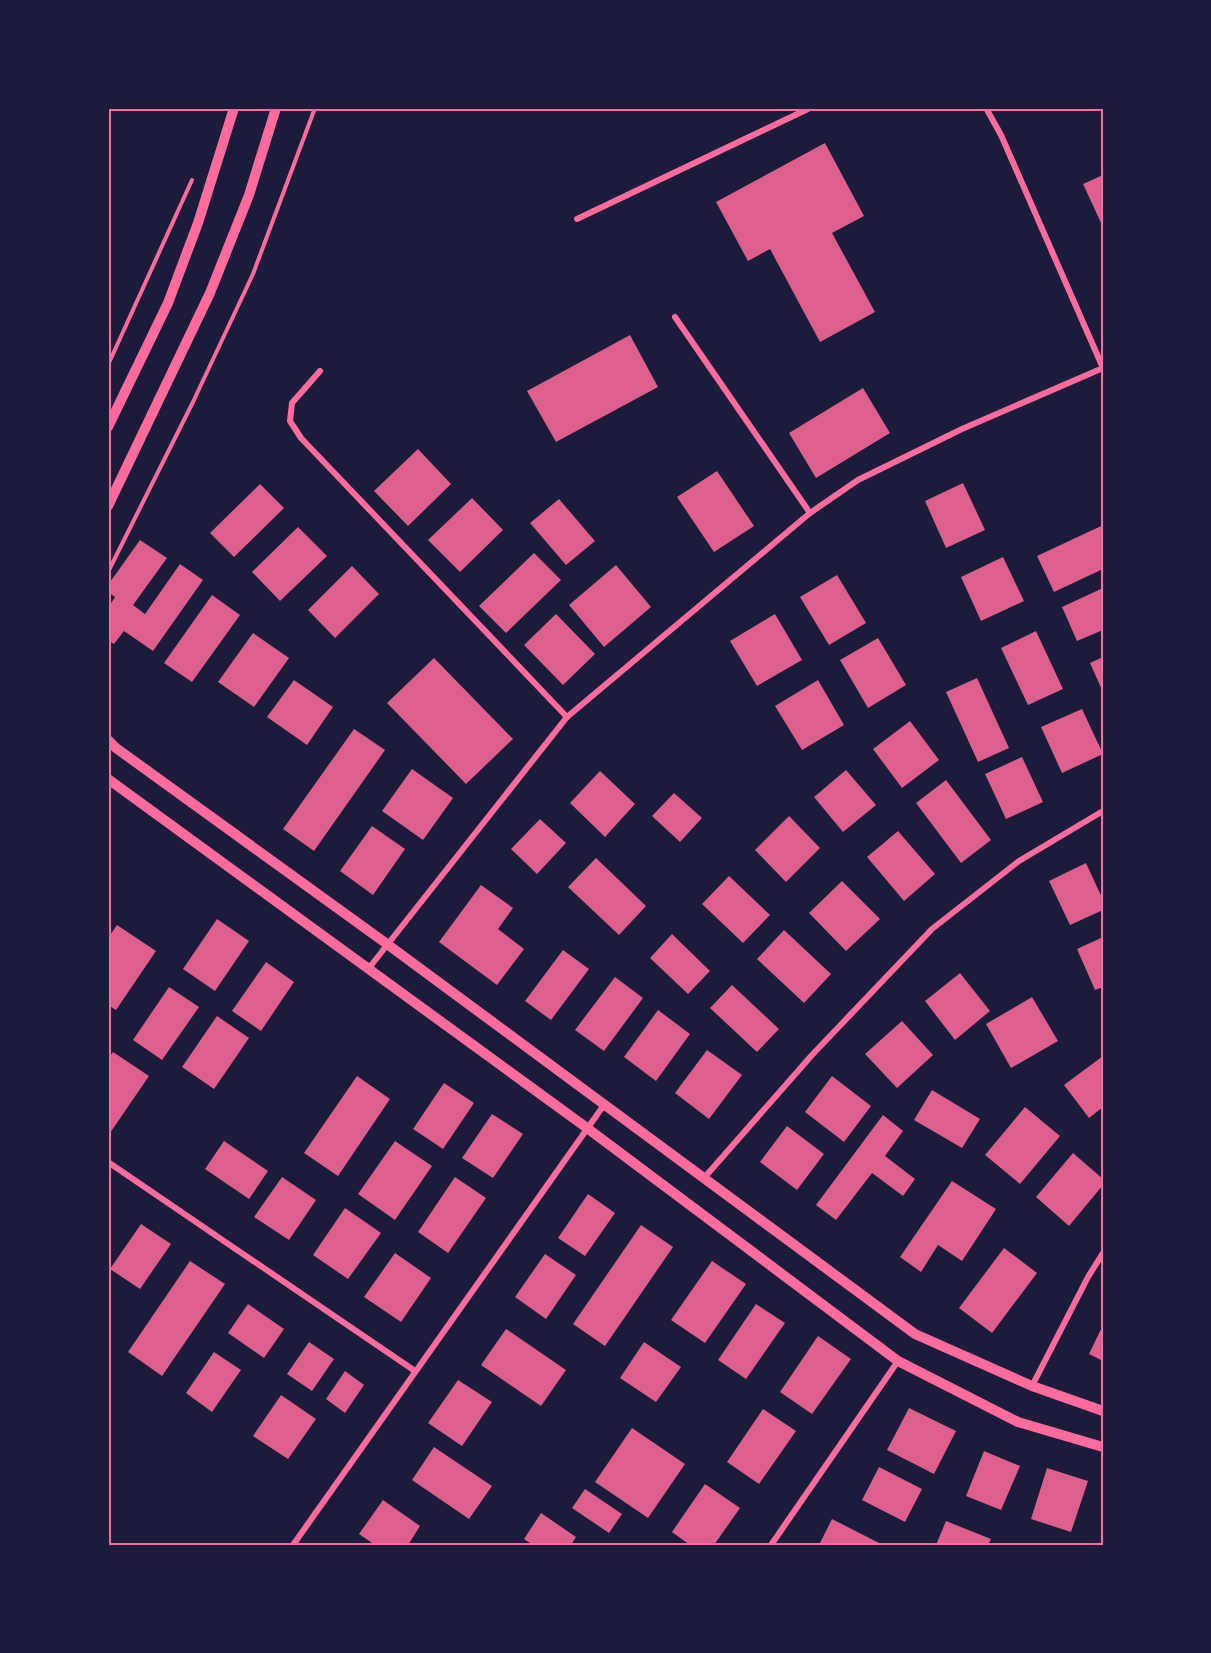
<svg xmlns="http://www.w3.org/2000/svg" width="1211" height="1653" viewBox="0 0 1211 1653" font-family="'Archivo Narrow',sans-serif">
  <style>
    .building { fill: #dd5f8e }
    .lines { fill: none; stroke-linecap: round; stroke-linejoin: round }
    .path { stroke: #ff6b9d; stroke-width: 4 }
    .minor { stroke: #ff6b9d; stroke-width: 6 }
    .tertiary { stroke: #ff6b9d; stroke-width: 10 }
    .neatline { fill: none; stroke: #ff6b9d; stroke-width: 2 }
  </style>
  <rect width="100%" height="100%" fill="#1b1b3a"/>
  <g class="building">
    <path d="M825,143L864,216L832,233L875,312L820,342L770,249L748,261L716,202Z"/>
    <path d="M1103,175V227L1083,184Z"/>
    <path d="M630,335L658,387L556,442L527,391Z"/>
    <path d="M863,388L890,433L816,478L789,433Z"/>
    <path d="M418,449L451,484L408,526L374,491Z"/>
    <path d="M717,471L754,526L714,552L677,497Z"/>
    <path d="M963,483L985,530L946,548L925,501Z"/>
    <path d="M260,484L284,508L234,557L210,533Z"/>
    <path d="M472,498L503,530L460,572L428,540Z"/>
    <path d="M559,499L595,541L566,565L530,523Z"/>
    <path d="M1101,526L1103,530V569L1054,592L1037,556Z"/>
    <path d="M298,527L327,556L280,601L252,572Z"/>
    <path d="M140,540L167,558L133,605L145,614L180,564L203,580L153,651L124,631L114,644L108,640V608L115,597L108,592V585Z"/>
    <path d="M534,553L561,580L506,633L479,606Z"/>
    <path d="M1003,557L1024,601L981,621L961,577Z"/>
    <path d="M616,565L651,607L604,647L569,605Z"/>
    <path d="M352,566L379,594L335,638L308,610Z"/>
    <path d="M837,575L866,623L829,645L800,597Z"/>
    <path d="M1103,588V630L1077,641L1062,607Z"/>
    <path d="M212,595L240,615L192,682L164,663Z"/>
    <path d="M556,614L595,654L563,685L524,645Z"/>
    <path d="M775,614L802,660L757,686L730,641Z"/>
    <path d="M1036,631L1063,689L1028,705L1001,648Z"/>
    <path d="M253,633L289,658L254,707L218,682Z"/>
    <path d="M878,638L906,685L868,708L840,660Z"/>
    <path d="M1103,657V692L1090,663Z"/>
    <path d="M434,658L513,739L466,784L387,703Z"/>
    <path d="M977,678L1009,748L978,762L946,692Z"/>
    <path d="M294,680L333,707L307,745L267,717Z"/>
    <path d="M818,680L844,725L802,750L775,706Z"/>
    <path d="M1082,709L1103,754L1062,773L1041,727Z"/>
    <path d="M910,721L939,760L902,788L873,749Z"/>
    <path d="M354,729L385,750L314,851L283,829Z"/>
    <path d="M1022,757L1043,802L1006,819L985,774Z"/>
    <path d="M412,769L453,798L423,840L382,811Z"/>
    <path d="M846,770L876,805L843,832L814,797Z"/>
    <path d="M600,771L635,804L605,837L570,803Z"/>
    <path d="M946,780L991,840L961,863L916,803Z"/>
    <path d="M674,793L702,818L680,842L652,816Z"/>
    <path d="M789,816L820,848L786,882L755,850Z"/>
    <path d="M540,819L566,843L537,874L511,849Z"/>
    <path d="M372,826L405,849L373,895L340,871Z"/>
    <path d="M898,831L935,874L904,901L867,857Z"/>
    <path d="M596,858L646,906L619,935L568,887Z"/>
    <path d="M1086,863L1103,900V910L1070,925L1049,881Z"/>
    <path d="M729,876L770,915L743,943L702,904Z"/>
    <path d="M842,881L880,919L846,951L809,913Z"/>
    <path d="M481,885L513,908L498,929L524,949L497,985L439,942Z"/>
    <path d="M217,919L249,941L215,991L183,969Z"/>
    <path d="M117,925L156,951L116,1010L108,1005V938Z"/>
    <path d="M784,930L831,974L804,1003L757,959Z"/>
    <path d="M672,934L710,971L688,994L650,958Z"/>
    <path d="M1103,937V987L1095,990L1077,949Z"/>
    <path d="M563,950L589,969L551,1020L525,1001Z"/>
    <path d="M266,962L294,982L261,1031L232,1011Z"/>
    <path d="M960,973L990,1011L955,1040L925,1001Z"/>
    <path d="M615,977L643,998L604,1051L575,1030Z"/>
    <path d="M732,985L779,1029L757,1052L710,1008Z"/>
    <path d="M169,987L199,1007L162,1060L133,1040Z"/>
    <path d="M1032,997L1058,1041L1011,1068L986,1024Z"/>
    <path d="M658,1010L690,1034L656,1081L624,1057Z"/>
    <path d="M217,1016L249,1038L214,1089L182,1067Z"/>
    <path d="M902,1021L933,1055L897,1088L865,1054Z"/>
    <path d="M707,1050L742,1075L709,1119L675,1093Z"/>
    <path d="M113,1052L149,1076L110,1133L108,1132V1059Z"/>
    <path d="M1103,1056V1107L1089,1118L1064,1085Z"/>
    <path d="M357,1076L390,1099L338,1176L304,1153Z"/>
    <path d="M832,1076L871,1106L844,1142L805,1112Z"/>
    <path d="M444,1083L474,1103L443,1149L413,1129Z"/>
    <path d="M932,1090L980,1119L962,1148L914,1120Z"/>
    <path d="M1025,1107L1060,1136L1020,1184L985,1155Z"/>
    <path d="M492,1114L523,1134L493,1178L462,1158Z"/>
    <path d="M883,1115L903,1131L885,1156L915,1179L903,1196L872,1173L836,1220L816,1205Z"/>
    <path d="M787,1126L824,1154L797,1190L760,1162Z"/>
    <path d="M224,1141L268,1171L249,1199L205,1169Z"/>
    <path d="M395,1141L432,1166L395,1220L358,1194Z"/>
    <path d="M1073,1153L1103,1179V1185L1069,1226L1036,1197Z"/>
    <path d="M282,1177L316,1200L289,1240L254,1217Z"/>
    <path d="M455,1177L486,1198L448,1253L418,1232Z"/>
    <path d="M952,1181L996,1209L962,1261L938,1245L921,1272L900,1257Z"/>
    <path d="M588,1194L615,1213L585,1256L558,1238Z"/>
    <path d="M345,1208L381,1233L348,1279L313,1255Z"/>
    <path d="M141,1224L171,1244L140,1289L110,1269Z"/>
    <path d="M641,1225L673,1247L605,1346L573,1324Z"/>
    <path d="M1004,1248L1037,1273L992,1333L959,1308Z"/>
    <path d="M395,1253L431,1278L401,1322L364,1297Z"/>
    <path d="M545,1254L576,1275L546,1319L515,1297Z"/>
    <path d="M190,1261L225,1284L162,1376L128,1352Z"/>
    <path d="M712,1261L746,1284L705,1343L671,1320Z"/>
    <path d="M248,1304L284,1329L264,1358L228,1333Z"/>
    <path d="M756,1304L785,1323L746,1379L718,1360Z"/>
    <path d="M1103,1325V1361L1089,1354Z"/>
    <path d="M506,1329L566,1370L541,1406L481,1365Z"/>
    <path d="M818,1336L851,1359L812,1414L780,1392Z"/>
    <path d="M309,1342L334,1359L312,1391L287,1374Z"/>
    <path d="M644,1342L681,1367L656,1402L620,1378Z"/>
    <path d="M214,1352L241,1370L212,1412L186,1393Z"/>
    <path d="M345,1371L364,1385L345,1413L326,1399Z"/>
    <path d="M458,1380L492,1402L462,1446L428,1423Z"/>
    <path d="M281,1395L316,1419L288,1459L253,1436Z"/>
    <path d="M909,1408L956,1431L934,1474L887,1450Z"/>
    <path d="M763,1409L796,1431L759,1484L727,1462Z"/>
    <path d="M632,1428L685,1464L648,1518L595,1482Z"/>
    <path d="M434,1447L492,1486L469,1519L412,1480Z"/>
    <path d="M984,1451L1020,1466L1001,1510L966,1496Z"/>
    <path d="M879,1467L922,1489L905,1522L862,1500Z"/>
    <path d="M1047,1468L1088,1481L1071,1532L1031,1519Z"/>
    <path d="M705,1484L740,1508L714,1545H690L672,1532Z"/>
    <path d="M585,1489L622,1514L609,1533L572,1508Z"/>
    <path d="M383,1500L420,1526L408,1545H375L359,1534Z"/>
    <path d="M541,1513L576,1537L571,1545H533L524,1539Z"/>
    <path d="M832,1519L883,1545H819Z"/>
    <path d="M946,1521L991,1539L988,1545H936Z"/>
  </g>
  <g class="lines">
    <g class="path">
      <path d="M108,365L192,180"/>
      <path d="M108,572L193,402L253,274L315,108"/>
    </g>
    <g class="minor">
      <path d="M986,108L1001,135L1103,368"/>
      <path d="M577,219L810,108"/>
      <path d="M675,317L810,513"/>
      <path d="M320,371L292,403L290,421L301,438L567,717"/>
      <path d="M369,968L567,717L810,513L858,480L962,429L1103,368"/>
      <path d="M108,1162L415,1371"/>
      <path d="M704,1178L812,1055L932,929L1019,861L1103,811"/>
      <path d="M1032,1386L1088,1277L1103,1253"/>
      <path d="M293,1545L604,1105"/>
      <path d="M771,1545L898,1361"/>
    </g>
    <g class="tertiary">
      <path d="M108,427L168,303L198,223L234,108"/>
      <path d="M108,506L210,293L249,195L276,108"/>
      <path d="M108,740L116,748L387,944L915,1334L1032,1386L1103,1411"/>
      <path d="M108,779L587,1128L898,1361L1018,1422L1103,1447"/>
    </g>
  </g>
  <rect width="1211" height="1653" fill="none" stroke="#1b1b3a" stroke-width="219"/>
  <rect x="110" y="110" width="992" height="1434" class="neatline"/>
</svg>
